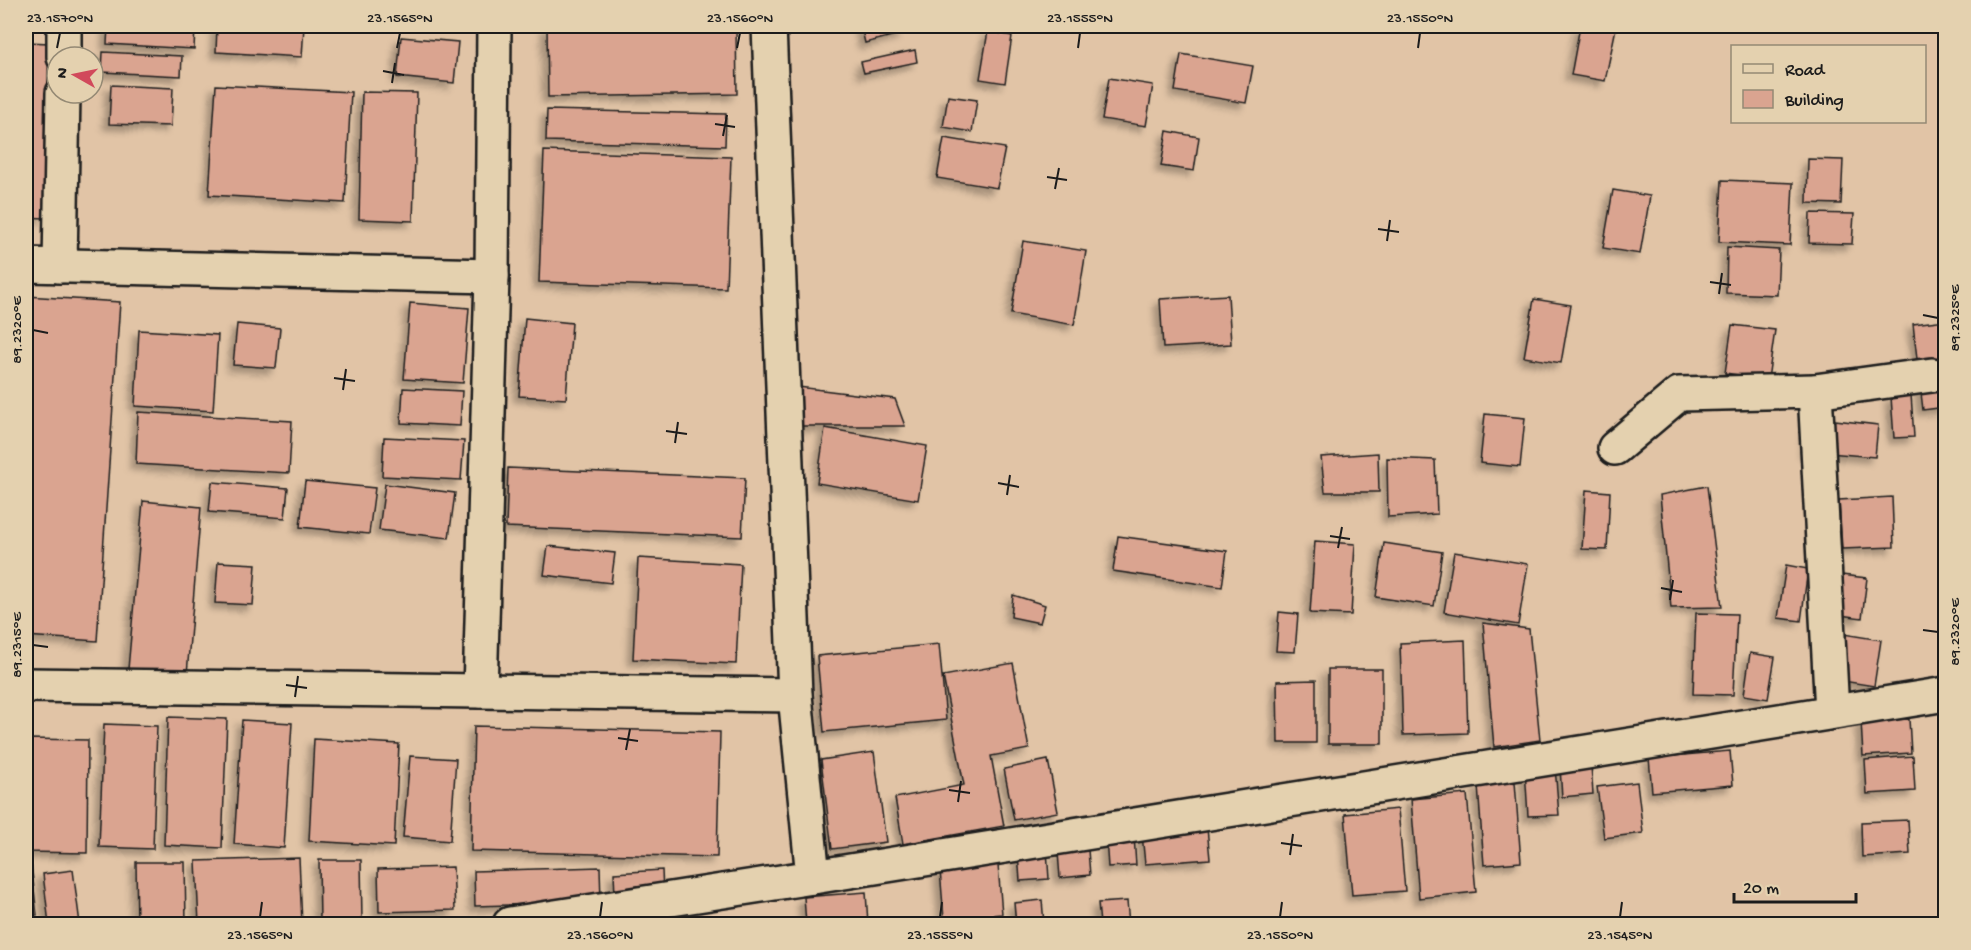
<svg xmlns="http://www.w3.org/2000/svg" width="1971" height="950" viewBox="0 0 1971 950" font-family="'Gochi Hand',sans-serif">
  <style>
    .building { fill: #daa490; stroke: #1c1c1c; stroke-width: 1.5; filter: url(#shadow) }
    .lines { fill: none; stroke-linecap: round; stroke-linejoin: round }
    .street-casing { stroke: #1c1c1c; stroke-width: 38 }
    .street { stroke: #e4d1af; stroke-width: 33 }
    .ticks { fill: none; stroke: #1c1c1c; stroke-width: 2 }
    .neatline { fill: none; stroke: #1c1c1c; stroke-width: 2 }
    .ticks-label { font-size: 15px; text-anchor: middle; fill: #1c1c1c }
  </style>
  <defs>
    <filter id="shadow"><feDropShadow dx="-5.5" dy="5.5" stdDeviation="3" flood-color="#0004"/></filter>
  </defs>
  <rect width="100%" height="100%" fill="#e1c4a6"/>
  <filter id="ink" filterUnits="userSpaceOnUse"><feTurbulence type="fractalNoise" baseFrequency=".0167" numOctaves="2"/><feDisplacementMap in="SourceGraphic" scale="12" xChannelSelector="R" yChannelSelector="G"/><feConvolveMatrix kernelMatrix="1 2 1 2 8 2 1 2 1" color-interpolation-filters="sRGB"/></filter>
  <g filter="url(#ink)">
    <g class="building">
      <path d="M108,26H195L194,49L107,44Z"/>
      <path d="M217,26H304L302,57L216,52Z"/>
      <path d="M547,26H736L737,94L548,97Z"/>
      <path d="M861,26H901L903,33L865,43Z"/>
      <path d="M1580,26H1605L1616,28L1605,81L1571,75Z"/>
      <path d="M988,31L1012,36L1005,83L980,79Z"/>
      <path d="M401,37L458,42L454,83L397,77Z"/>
      <path d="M26,42L49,43L44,218L26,217Z"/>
      <path d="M915,50L917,62L864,73L861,62Z"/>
      <path d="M103,52L182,56L181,76L102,72Z"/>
      <path d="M1181,54L1253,66L1246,103L1175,91Z"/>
      <path d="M1109,78L1153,85L1146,126L1102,119Z"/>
      <path d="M111,85L173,88L171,126L109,124Z"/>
      <path d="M216,85L351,92L345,203L209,195Z"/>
      <path d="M362,92L417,93L413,221L359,219Z"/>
      <path d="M948,96L977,100L972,132L943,127Z"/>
      <path d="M547,110L726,114L725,146L546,141Z"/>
      <path d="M1167,131L1199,137L1194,171L1161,166Z"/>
      <path d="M944,138L1005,148L997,188L937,178Z"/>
      <path d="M544,151L731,157L726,288L539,282Z"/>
      <path d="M1808,159L1843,160L1841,204L1807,203Z"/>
      <path d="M1722,180L1793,183L1790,245L1719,242Z"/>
      <path d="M1613,190L1650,196L1640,254L1603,248Z"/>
      <path d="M1810,213L1854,214L1852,244L1809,243Z"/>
      <path d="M1023,241L1086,251L1074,325L1011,314Z"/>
      <path d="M1727,247L1779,250L1777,295L1726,293Z"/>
      <path d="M1228,295L1231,344L1163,348L1160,299Z"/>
      <path d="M26,296L120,302L97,641L26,636Z"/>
      <path d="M1534,299L1571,305L1561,363L1524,357Z"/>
      <path d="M410,303L469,308L463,383L404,379Z"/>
      <path d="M525,318L572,323L566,399L519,396Z"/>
      <path d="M1946,320V407L1923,410L1913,324Z"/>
      <path d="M237,324L280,328L276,368L233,365Z"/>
      <path d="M1732,325L1775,330L1768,379L1725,373Z"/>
      <path d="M139,330L218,335L213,411L135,406Z"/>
      <path d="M798,387L895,399L905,426H792Z"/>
      <path d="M403,388L462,391L460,426L401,423Z"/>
      <path d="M1911,395L1914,437L1894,438L1891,397Z"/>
      <path d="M138,412L292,421L289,473L136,464Z"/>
      <path d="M1485,414L1525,418L1520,467L1480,463Z"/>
      <path d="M1809,417L1878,425L1875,457L1806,451Z"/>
      <path d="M825,428L927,446L918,500L817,483Z"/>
      <path d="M384,437L464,441L461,480L382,476Z"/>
      <path d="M1378,453L1379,492H1325L1321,457Z"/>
      <path d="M1387,458L1435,460L1437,514L1388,517Z"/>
      <path d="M508,468L745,478L742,537L506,527Z"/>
      <path d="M305,481L375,488L369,534L300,527Z"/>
      <path d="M212,482L288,488L285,518L209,512Z"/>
      <path d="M385,484L455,493L449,538L379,530Z"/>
      <path d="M1707,486L1722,607L1671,608L1660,495Z"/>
      <path d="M1586,490L1610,492L1607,550L1582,549Z"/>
      <path d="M1892,497L1894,547L1842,549L1839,500Z"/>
      <path d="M143,501L201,507L187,674L128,669Z"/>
      <path d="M1118,536L1227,551L1222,587L1113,571Z"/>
      <path d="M1315,541L1355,544L1351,615L1310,613Z"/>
      <path d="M1384,543L1442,552L1434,606L1376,597Z"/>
      <path d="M548,546L615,553L611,583L544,575Z"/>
      <path d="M1454,552L1528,564L1518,625L1444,612Z"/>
      <path d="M638,558L741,564L736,664L633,659Z"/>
      <path d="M218,562L256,564L253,605L215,603Z"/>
      <path d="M1786,565L1808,569L1801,621L1778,618Z"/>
      <path d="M1824,573L1867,578L1862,618L1818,612Z"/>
      <path d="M1013,595L1045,605L1040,623L1011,617Z"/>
      <path d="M1279,612L1298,614L1295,652L1276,651Z"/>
      <path d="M1696,613L1737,614L1733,695L1693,694Z"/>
      <path d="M1483,623L1529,629L1540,740L1494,747Z"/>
      <path d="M1831,632L1881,640L1874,686L1824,678Z"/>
      <path d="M1465,640L1468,733L1403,735L1400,643Z"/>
      <path d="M939,644L946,720L824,732L817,656Z"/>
      <path d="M1750,653L1775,657L1768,699L1744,695Z"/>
      <path d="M1013,663L1029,749L991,756L1004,826L903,844L895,798L964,785L943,676Z"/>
      <rect x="1328" y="669" width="54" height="75"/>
      <path d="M1316,680V743H1278L1277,681Z"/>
      <path d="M168,717L227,719L222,848L164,845Z"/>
      <path d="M1909,719L1911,753L1863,756L1861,721Z"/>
      <path d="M242,720L292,723L284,848L234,844Z"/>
      <path d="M104,724L157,726L153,849L99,847Z"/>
      <path d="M474,726L720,732L717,857L471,851Z"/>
      <path d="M26,739L88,740L87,853L26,852Z"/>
      <path d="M314,739L399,744L394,846L309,841Z"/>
      <path d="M1730,751L1733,785L1652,792L1649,758Z"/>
      <path d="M874,752L886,842L832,849L821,760Z"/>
      <path d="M410,756L456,759L450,841L403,837Z"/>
      <path d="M1913,756L1915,791L1867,794L1865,760Z"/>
      <path d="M1048,760L1058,812L1014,820L1004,769Z"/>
      <path d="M1591,765L1593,794L1562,797L1560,768Z"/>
      <path d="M1555,767L1559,815L1528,816L1525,769Z"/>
      <path d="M1515,782L1521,862L1484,865L1478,786Z"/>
      <path d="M1637,782L1643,833L1604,838L1597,787Z"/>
      <path d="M1467,794L1476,892L1419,898L1411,799Z"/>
      <path d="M1398,809L1405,891L1352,895L1345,814Z"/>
      <path d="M1908,820L1910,854L1862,857L1861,822Z"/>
      <path d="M1207,828L1210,859L1145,864L1142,834Z"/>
      <path d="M1134,836L1136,865L1108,867L1106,838Z"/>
      <path d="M1047,850L1049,879L1020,881L1018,853Z"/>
      <path d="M1088,850L1090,875L1060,878L1058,852Z"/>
      <path d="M299,858L302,924H199L196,861Z"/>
      <path d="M319,860H361L362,922H320Z"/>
      <path d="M136,862H185L186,924H137Z"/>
      <path d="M31,863L37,915L26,916V864Z"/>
      <path d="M998,865L1002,914L944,919L940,870Z"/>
      <path d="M453,867L455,910L379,912L378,869Z"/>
      <path d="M600,867L601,902L475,906L474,871Z"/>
      <path d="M73,870L80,924H49L43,874Z"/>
      <path d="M662,870L663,893L615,896L614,873Z"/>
      <path d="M866,892L868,924H806L804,897Z"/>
      <path d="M1042,900L1044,924H1016L1014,903Z"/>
      <path d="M1127,901L1129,924H1100L1098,903Z"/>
    </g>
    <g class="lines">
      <g class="street-casing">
        <g id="street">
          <path d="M769,26L795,695L813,877"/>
          <path d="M64,57V26"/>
          <path d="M26,265L492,276"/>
          <path d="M60,266L63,93"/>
          <path d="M1815,391L1932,375"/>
          <path d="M1615,448L1679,394L1815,391L1832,712"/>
          <path d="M26,685L795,695"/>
          <path d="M480,691L492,276L494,26"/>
          <path d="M510,924L813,877L1946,694"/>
        </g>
      </g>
      <use href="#street" class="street"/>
    </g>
  </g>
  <path class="ticks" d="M57,48L60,33M397,48L400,33M737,48L740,33M1078,48L1080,33M1418,48L1420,33M383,71L404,75M392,83L395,63M715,124L735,127M723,136L727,115M1047,177L1067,180M1055,189L1059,168M1378,229L1399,232M1387,241L1390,220M1710,282L1731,285M1719,294L1722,273M1923,315L1938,318M33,330L48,333M334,378L355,381M343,390L346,369M666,431L687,434M675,443L678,422M998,483L1019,487M1007,495L1010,475M1330,536L1350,539M1338,548L1342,527M1661,588L1682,592M1670,600L1673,580M1923,630L1938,632M33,645L48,647M286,685L307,688M295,697L298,676M618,738L638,741M626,750L630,729M949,790L970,793M958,802L961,781M1281,843L1302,846M1290,855L1293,834M260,917L262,902M600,917L602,902M940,917L942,902M1280,917L1282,902M1620,917L1622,902"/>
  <rect width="1971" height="950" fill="none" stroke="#e4d1af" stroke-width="66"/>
  <rect x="1731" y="45" width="195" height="78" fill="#e4d1af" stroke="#948974" stroke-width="1.5"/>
  <rect x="1743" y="64" width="30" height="9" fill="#e4d1af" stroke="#948974" stroke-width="1.5"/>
  <text x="1785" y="75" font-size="18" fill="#1c1c1c">Road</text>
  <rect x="1743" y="90" width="30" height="18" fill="#daa490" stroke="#948974" stroke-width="1.5"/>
  <text x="1785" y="105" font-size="18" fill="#1c1c1c">Building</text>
  <g transform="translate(75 75) rotate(279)"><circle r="28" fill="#e4d1af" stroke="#948974" stroke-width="1.5"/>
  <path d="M0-4.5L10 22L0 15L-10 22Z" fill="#d1495b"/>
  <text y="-9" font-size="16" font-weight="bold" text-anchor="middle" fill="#1c1c1c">N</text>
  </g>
  <path d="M1734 893v9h122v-9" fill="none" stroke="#1c1c1c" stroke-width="3"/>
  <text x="1743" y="893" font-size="18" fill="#1c1c1c" stroke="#e4d1af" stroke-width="4.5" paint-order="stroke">20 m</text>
  <rect x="33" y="33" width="1905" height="884" class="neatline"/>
  <g class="ticks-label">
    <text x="60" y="22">23.1570°N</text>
    <text x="400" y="22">23.1565°N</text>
    <text x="740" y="22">23.1560°N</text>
    <text x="1080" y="22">23.1555°N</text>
    <text x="1420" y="22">23.1550°N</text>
    <text transform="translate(1954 318) rotate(-90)" y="5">89.2325°E</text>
    <text transform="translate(16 330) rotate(-90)" y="5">89.2320°E</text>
    <text transform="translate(1954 632) rotate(-90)" y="5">89.2320°E</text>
    <text transform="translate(16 645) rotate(-90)" y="5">89.2315°E</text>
    <text x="260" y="939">23.1565°N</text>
    <text x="600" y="939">23.1560°N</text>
    <text x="940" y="939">23.1555°N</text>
    <text x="1280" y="939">23.1550°N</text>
    <text x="1620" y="939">23.1545°N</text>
  </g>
</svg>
